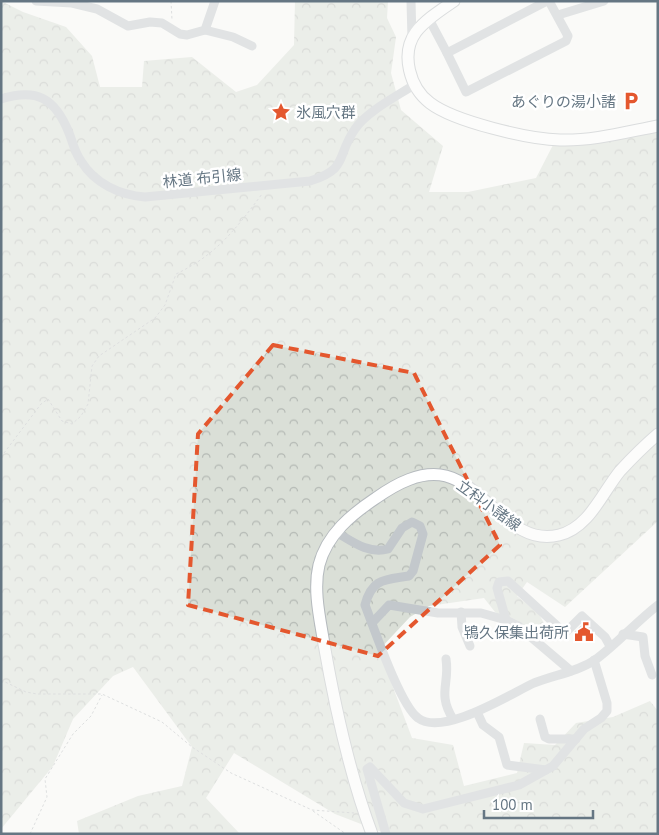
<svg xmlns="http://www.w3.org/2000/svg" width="659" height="835" viewBox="0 0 659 835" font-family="'PT Sans','Noto Sans JP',sans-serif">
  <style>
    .forest { fill: url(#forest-crowns) }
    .building { fill: #aab3b9 }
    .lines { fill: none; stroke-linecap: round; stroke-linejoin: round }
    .major-casing { stroke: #b5babe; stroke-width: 13 }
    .path { stroke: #bbbfc2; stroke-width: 1; stroke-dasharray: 2.5 2.5; stroke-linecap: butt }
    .minor { stroke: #c3c8cc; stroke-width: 9 }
    .major { stroke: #fff; stroke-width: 11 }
    .marked { fill: none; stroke: #e4572e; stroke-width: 4; stroke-dasharray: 10 6; stroke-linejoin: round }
    .labels { text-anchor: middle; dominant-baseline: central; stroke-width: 5; stroke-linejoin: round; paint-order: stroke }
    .poi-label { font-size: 15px; fill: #657683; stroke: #fff; text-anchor: end }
    .street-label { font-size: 15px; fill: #657683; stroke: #fff }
  </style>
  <defs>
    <pattern id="forest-crowns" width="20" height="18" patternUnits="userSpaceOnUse" patternTransform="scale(1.25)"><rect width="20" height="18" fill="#dadfd7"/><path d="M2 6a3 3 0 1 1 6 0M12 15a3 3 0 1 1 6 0" fill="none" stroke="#b4b9b4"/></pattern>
  </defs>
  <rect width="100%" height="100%" fill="#fafaf8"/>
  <path class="forest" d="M1,1L23,12L66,27L92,56L100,87H142L144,61L192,57L236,92L257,85L294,45L295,1H388L387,18L396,37L391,73L401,110L443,146L429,192H468L536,178L553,145L658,129V521L565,607L527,582L517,596L539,614L546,627L535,634L495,612L484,598L429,606L410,617L379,650L412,738L453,745L464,786L517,773L524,743L555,745L576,723L613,717L650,701L658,711V834H387L335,814L234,753L206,798L240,834H79L77,821L138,796L182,786L192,747L133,667L113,676L73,719L53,766L1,829Z"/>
  <path class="building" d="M582,625L593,634L581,643L573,633Z"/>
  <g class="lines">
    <g class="major-casing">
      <g id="major">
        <path d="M454,1C441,10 426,19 416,32C400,54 410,88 430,103C455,122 529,139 560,140C593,141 626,132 658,126"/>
        <path d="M372,834C349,773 335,707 324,644C320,619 313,590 319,565C327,534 352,514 376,498C396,484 421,470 446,476C487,487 512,547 559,535C589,528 602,493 620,471C632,458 644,446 658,434"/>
      </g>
    </g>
    <g class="path">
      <path d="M171,1L172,20"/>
      <path d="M1,457L41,404L48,399L62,421L72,424L81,416L88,404L92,366L99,356L155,318L165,305L176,274C216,255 236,229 262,194"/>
      <path d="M1,680L26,692L37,694H102L162,722L192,747L231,773L312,810L354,813"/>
      <path d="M313,811L346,834"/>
      <path d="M30,834L47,797L45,779L73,734L91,716L102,695"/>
    </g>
    <g class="minor">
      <path d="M36,1L72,3L97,9L128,26L150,22L162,23L180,34L187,35L205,30L215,1"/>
      <path d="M411,1L412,39"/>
      <path d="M547,1L447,53L466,92L566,41L568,36L549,1"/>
      <path d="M558,15L604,1"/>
      <path d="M429,19L447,53"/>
      <path d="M205,30L233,37L252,46"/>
      <path d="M1,99C37,88 55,98 69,133C73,143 75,153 81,161C95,184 120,195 145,197L310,181C349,169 336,156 355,129C366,112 397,96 414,85"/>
      <path d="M336,532C353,542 368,554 388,549L402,528L412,522L420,526L423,534L413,571L409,576C385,580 372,578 365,605C374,628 400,705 418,718C443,737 510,694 534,683C554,675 577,672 595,660C617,644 636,622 658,605"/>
      <path d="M461,612L462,627L470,646"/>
      <path d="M506,620L497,588L499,582L508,581L565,633L582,616L605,637L610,646"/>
      <path d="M372,623L389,605L438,613H481L506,620L518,626L571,671"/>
      <path d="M623,634L643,637L645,656L652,675"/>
      <path d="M446,659C450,684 437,693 453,719"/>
      <path d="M477,712L483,725L499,737L507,765L546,770"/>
      <path d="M540,719L545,737L549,739H576"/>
      <path d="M386,834L367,769L370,767L404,803L423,809L519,785L553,766L584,729L601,718L607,711V703L594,660"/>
    </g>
    <use href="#major" class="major"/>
  </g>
  <path d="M0 0H659V835H0ZM273,345L414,373L500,545L378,656L188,605L198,434Z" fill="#fafaf8" fill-opacity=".55" fill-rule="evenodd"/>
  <path class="marked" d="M273,345L414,373L500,545L378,656L188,605L198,434Z"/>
  <defs>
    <g id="parking-bare" transform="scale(1.5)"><path d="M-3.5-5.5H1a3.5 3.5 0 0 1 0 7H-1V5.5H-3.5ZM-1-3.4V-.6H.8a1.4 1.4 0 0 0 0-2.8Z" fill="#e4572e" stroke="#fff" stroke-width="2.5" paint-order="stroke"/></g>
    <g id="sight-bare" transform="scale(1.5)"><path d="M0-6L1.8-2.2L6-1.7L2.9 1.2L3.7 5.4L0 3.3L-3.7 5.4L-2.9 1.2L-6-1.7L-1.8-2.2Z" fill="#e4572e" stroke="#fff" stroke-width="2.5" paint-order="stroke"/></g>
    <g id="civic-bare" transform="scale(1.5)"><path d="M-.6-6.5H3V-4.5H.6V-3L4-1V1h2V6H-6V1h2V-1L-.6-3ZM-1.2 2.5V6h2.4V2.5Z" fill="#e4572e" stroke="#fff" stroke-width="2.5" paint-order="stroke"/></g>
  </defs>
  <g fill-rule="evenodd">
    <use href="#parking-bare" x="631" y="101"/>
    <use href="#sight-bare" x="281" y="112"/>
    <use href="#civic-bare" x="584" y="632"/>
  </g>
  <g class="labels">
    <g class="poi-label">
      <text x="616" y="101">あぐりの湯小諸</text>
      <text x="296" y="112" text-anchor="start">氷風穴群</text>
      <text x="569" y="632">鴇久保集出荷所</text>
    </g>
    <g class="street-label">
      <text transform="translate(202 178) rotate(-6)">林道 布引線</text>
      <text transform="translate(489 505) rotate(36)">立科小諸線</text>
    </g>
  </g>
  <rect width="659" height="835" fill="none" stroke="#657683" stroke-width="5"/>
  <path d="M484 810v8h109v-8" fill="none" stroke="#657683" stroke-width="2.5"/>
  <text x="492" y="810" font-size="15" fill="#657683" stroke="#ffffff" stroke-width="4" paint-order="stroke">100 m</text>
</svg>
